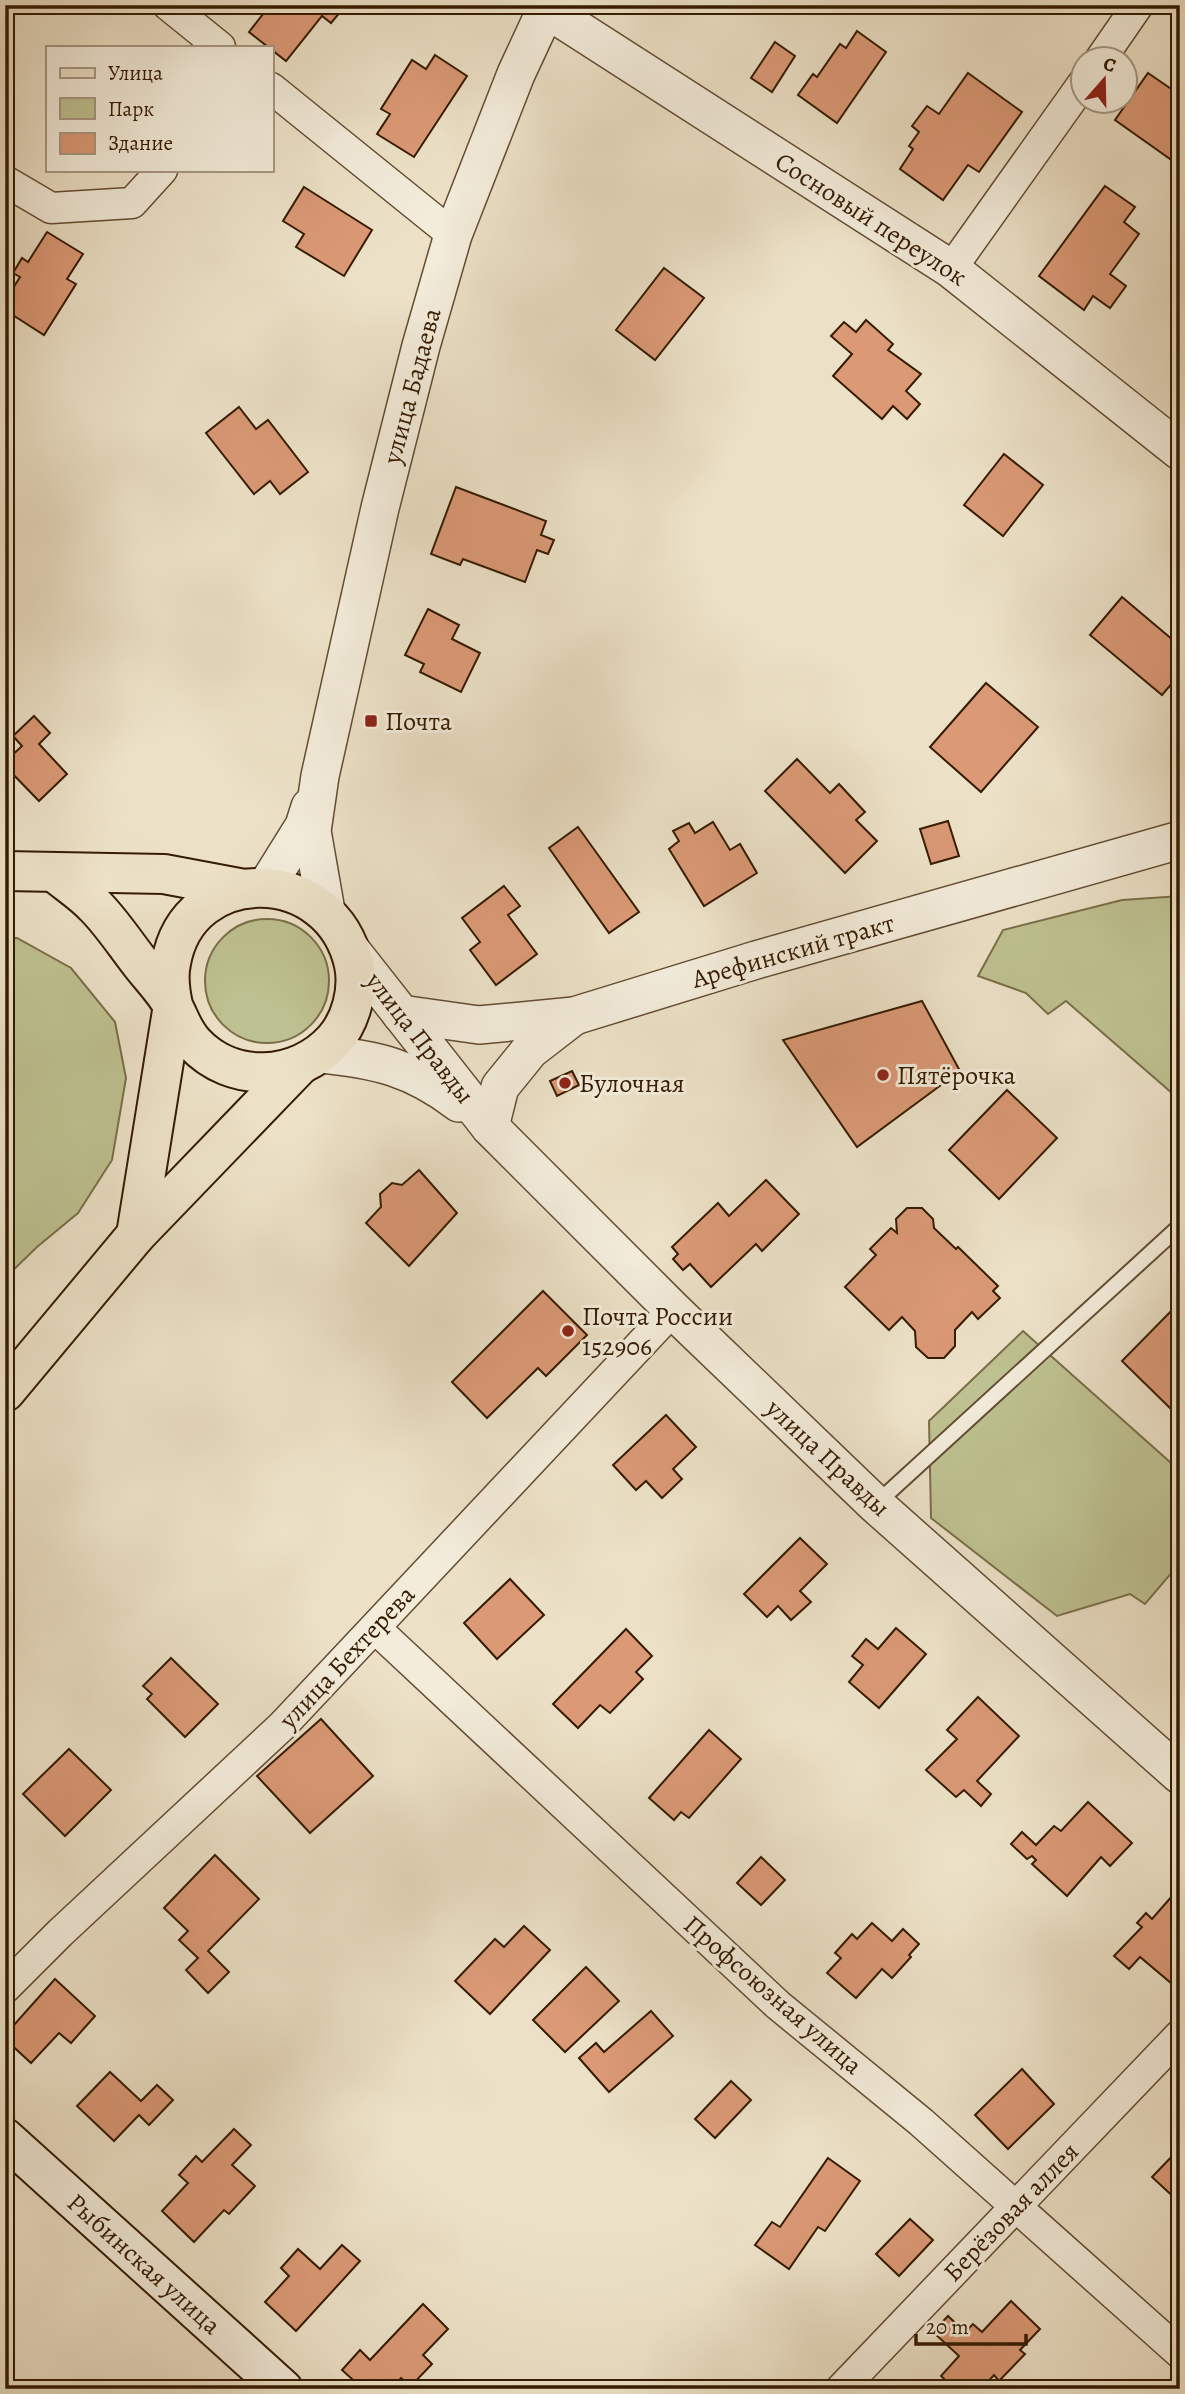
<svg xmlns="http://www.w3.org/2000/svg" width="1185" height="2394" viewBox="0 0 1185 2394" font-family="Alegreya,serif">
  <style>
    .green { fill: #bec191; stroke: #7a6e48; stroke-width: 2 }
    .building { fill: #db9976; stroke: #351b00; stroke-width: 2 }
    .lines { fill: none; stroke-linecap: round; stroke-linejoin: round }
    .service-casing { stroke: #634c32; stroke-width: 18 }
    .minor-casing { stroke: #634c32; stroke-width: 33 }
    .tertiary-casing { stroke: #634c32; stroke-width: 40 }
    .secondary-casing { stroke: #351b00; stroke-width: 42 }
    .primary-casing { stroke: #351b00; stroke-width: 42 }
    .service { stroke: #f3ecdb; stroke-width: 14 }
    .minor { stroke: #f3ecdb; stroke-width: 30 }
    .tertiary { stroke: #f3ecdb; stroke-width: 37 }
    .secondary { stroke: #f3ecdb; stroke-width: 38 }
    .primary { stroke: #ece1c7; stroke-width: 38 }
    .poi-dot { fill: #8f2418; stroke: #f3ecdb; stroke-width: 2.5 }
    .labels { text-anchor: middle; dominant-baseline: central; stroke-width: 6; stroke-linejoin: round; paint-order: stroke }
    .street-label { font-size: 26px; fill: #351b00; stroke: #f3ecdb }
    .poi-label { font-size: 26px; fill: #351b00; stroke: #f3ecdb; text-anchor: start }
  </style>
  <rect width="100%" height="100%" fill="#ece1c7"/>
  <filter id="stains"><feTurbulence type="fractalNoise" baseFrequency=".00286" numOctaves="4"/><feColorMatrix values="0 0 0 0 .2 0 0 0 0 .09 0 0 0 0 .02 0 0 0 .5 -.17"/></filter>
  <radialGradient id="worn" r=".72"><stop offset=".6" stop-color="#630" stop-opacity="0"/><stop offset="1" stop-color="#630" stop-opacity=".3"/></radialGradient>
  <g class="green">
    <path d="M1180,896V1100L1066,1001L1048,1014L1026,993L978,976L1003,930L1122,900Z"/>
    <circle cx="267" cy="981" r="62"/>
    <path d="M5,938H17L71,968L115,1022L126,1078L112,1160L78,1213L37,1247L5,1278Z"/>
    <path d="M1023,1331L1180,1471V1563L1145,1604L1130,1594L1057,1616L931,1518L929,1421Z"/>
  </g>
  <g class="building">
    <path d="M270,5H346L331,23L322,16L286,61L249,32Z"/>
    <path d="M857,31L886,52L837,123L798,95L813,74L817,77L840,44L846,48Z"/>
    <path d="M775,42L795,56L772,92L751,78Z"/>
    <path d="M435,55L467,76L414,157L377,134L390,114L381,109L412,60L426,69Z"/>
    <path d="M968,73L1022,112L979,172L968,165L943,200L900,169L913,149L909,146L919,132L912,126L927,106L939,114Z"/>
    <path d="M1148,73L1180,95V166L1115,120Z"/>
    <path d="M1105,186L1135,207L1124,222L1139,234L1110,274L1126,286L1110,308L1093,296L1084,310L1039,276Z"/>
    <path d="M304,187L372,230L344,276L296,247L304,234L283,221Z"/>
    <path d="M47,232L83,254L67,279L76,284L44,335L5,310V301L20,277L13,273L22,258L28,262Z"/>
    <path d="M664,268L704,298L655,360L616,330Z"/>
    <path d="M866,320L893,344L888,350L921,374L906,391L920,404L907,419L893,406L882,419L833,376L852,354L831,336L844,322L856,332Z"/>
    <path d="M239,407L256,429L268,420L308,472L280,494L270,481L254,494L206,433Z"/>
    <path d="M1004,454L1043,485L1003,536L964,505Z"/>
    <path d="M456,487L546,521L541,535L554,540L548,554L537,550L525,582L463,559L460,565L431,554Z"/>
    <path d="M1122,597L1180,646V674L1162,695L1090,635Z"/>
    <path d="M428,609L459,625L452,639L480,653L461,692L420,672L424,664L405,655Z"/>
    <path d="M986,683L1038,727L981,792L930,747Z"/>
    <path d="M34,716L50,733L39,744L67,774L39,801L5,766V762L22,746L13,736Z"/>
    <path d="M797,759L830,793L839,784L865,812L856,820L877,841L845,873L765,791Z"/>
    <path d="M948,821L959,856L931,864L920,829Z"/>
    <path d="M713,822L730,850L740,844L757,873L704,906L669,849L679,841L673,831L689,823L695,833Z"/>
    <path d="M578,827L639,912L609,933L549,848Z"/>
    <path d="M504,886L520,906L508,915L537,954L496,985L470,950L480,942L462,918Z"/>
    <path d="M922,1001L960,1071L857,1147L783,1040Z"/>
    <path d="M572,1071L579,1085L557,1096L550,1081Z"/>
    <path d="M1007,1090L1057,1138L999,1199L949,1150Z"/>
    <path d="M419,1170L457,1213L409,1266L366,1223L381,1207L380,1194L392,1183L402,1185Z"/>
    <path d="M766,1180L799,1214L762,1251L756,1244L711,1287L690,1264L683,1270L673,1259L678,1254L672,1247L718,1203L729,1216Z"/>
    <path d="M907,1208H922L933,1219L934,1228L956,1249L958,1247L998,1286L993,1291L1000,1298L978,1319L972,1312L955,1330V1346L944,1358H928L916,1347L915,1331L902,1317L889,1330L845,1287L876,1255L870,1249L891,1228L897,1233L896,1219Z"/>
    <path d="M543,1291L587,1335L546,1376L538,1368L487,1418L452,1382Z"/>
    <path d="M1180,1302V1398L1170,1408L1122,1361Z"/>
    <path d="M666,1415L696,1447L673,1469L682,1479L662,1498L646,1481L636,1490L613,1465Z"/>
    <path d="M800,1538L827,1564L800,1591L811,1602L791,1620L778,1606L767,1617L744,1594Z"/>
    <path d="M510,1579L544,1615L497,1659L464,1623Z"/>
    <path d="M896,1628L926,1654L879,1708L849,1682L863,1665L852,1656L866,1639L878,1649Z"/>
    <path d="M626,1629L652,1656L636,1672L643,1679L610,1713L600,1705L578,1728L553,1704Z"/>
    <path d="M171,1658L218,1704L185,1737L147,1699L152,1694L143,1686Z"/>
    <path d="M978,1697L1019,1736L977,1781L991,1794L981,1806L964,1790L956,1797L926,1770L957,1739L947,1730Z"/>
    <path d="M321,1719L373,1776L310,1833L257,1776Z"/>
    <path d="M709,1730L741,1759L689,1818L681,1812L674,1820L649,1798Z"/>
    <path d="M69,1749L111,1790L65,1836L23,1794Z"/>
    <path d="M1088,1802L1132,1843L1110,1866L1101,1857L1067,1896L1032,1864L1036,1860L1032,1856L1027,1859L1011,1844L1022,1832L1036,1845L1054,1826L1061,1831Z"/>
    <path d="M215,1855L259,1899L208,1951L229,1972L208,1993L186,1970L198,1958L179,1940L188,1931L164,1908Z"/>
    <path d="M761,1857L785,1880L761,1905L737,1883Z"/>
    <path d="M1180,1887V1973L1171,1983L1140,1957L1129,1969L1114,1956L1142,1927L1137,1923L1146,1913L1152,1919Z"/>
    <path d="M872,1923L892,1941L903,1929L919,1944L909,1955L911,1957L892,1978L882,1969L856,1998L827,1973L841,1958L835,1953L852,1934L857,1939Z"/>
    <path d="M524,1926L550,1950L490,2014L455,1981L495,1939L504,1947Z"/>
    <path d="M586,1967L619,2001L565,2052L533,2020Z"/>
    <path d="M55,1979L95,2016L71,2043L59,2033L31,2063L5,2039V2035Z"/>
    <path d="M651,2011L673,2036L609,2092L579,2058L596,2043L604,2052Z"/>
    <path d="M1022,2069L1054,2104L1008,2149L975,2115Z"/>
    <path d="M110,2072L141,2101L157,2085L173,2100L149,2125L139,2115L114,2141L77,2106Z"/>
    <path d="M731,2081L751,2100L715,2138L695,2119Z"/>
    <path d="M234,2129L251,2145L232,2165L255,2186L229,2214L224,2210L194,2242L162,2211L188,2183L179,2175L196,2156L202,2162Z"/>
    <path d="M1180,2148V2203L1152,2177Z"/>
    <path d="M828,2158L860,2181L825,2231L818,2227L789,2269L755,2245L772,2222L780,2227Z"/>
    <path d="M910,2219L933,2240L899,2276L876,2254Z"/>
    <path d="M342,2245L360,2261L296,2331L265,2302L289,2276L281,2268L298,2249L320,2269Z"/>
    <path d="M1011,2301L1040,2329L1020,2350L1025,2354L999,2381L994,2375L981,2389H955L941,2376L959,2356L933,2332L948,2316L965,2332L973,2324L982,2332Z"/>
    <path d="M423,2304L448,2329L423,2355L432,2364L411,2386L401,2378L391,2389H348L345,2386L352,2379L342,2370L360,2350L370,2360Z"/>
  </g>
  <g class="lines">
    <g class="service-casing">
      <path id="service" d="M877,1503L1180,1226"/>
    </g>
    <g class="minor-casing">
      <g id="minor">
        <path d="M168,5L220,47"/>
        <path d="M1100,60L1138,5"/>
        <path d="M271,88L453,235"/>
        <path d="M5,181L51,208L132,203L162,170"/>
        <path d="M951,269L1084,82"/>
        <path d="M375,1628L778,2005L921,2122L1180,2353"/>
        <path d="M5,1988L60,1933L282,1726L673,1310"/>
        <path d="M841,2389L1180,2035"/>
      </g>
    </g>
    <g class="tertiary-casing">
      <g id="tertiary">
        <path d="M546,9L951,269L1180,451"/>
        <path d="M266,887L304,826L310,807"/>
        <path d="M326,911L312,831L320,776L380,508L421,346L453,235L516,74L548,5"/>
        <path d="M350,949L490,1127L673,1310L875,1504L1180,1775"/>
        <path d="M401,1014L479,1025L574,1016L756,960L1180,840"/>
        <path d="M320,1054C376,1059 413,1068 459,1103"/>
        <path d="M490,1127L500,1087L530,1050L574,1016"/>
      </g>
    </g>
    <g class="secondary-casing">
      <path id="secondary" d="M5,2138L283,2389"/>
    </g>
    <g class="primary-casing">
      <g id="primary">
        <path d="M5,871L164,874L244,889"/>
        <path d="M54,872C67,883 83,893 95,906C112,923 126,945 141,964C151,977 165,991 173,1006C180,1019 183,1031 194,1043C232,1084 297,1081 334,1040C351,1021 359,990 354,965C332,863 188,862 171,963C168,977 170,991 173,1005L136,1235"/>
        <path d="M5,1392L136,1235L300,1065"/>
      </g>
    </g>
    <use href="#service" class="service"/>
    <use href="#minor" class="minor"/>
    <use href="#tertiary" class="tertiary"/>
    <use href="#secondary" class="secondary"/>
    <use href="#primary" class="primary"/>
  </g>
  <g class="poi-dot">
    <rect x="364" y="714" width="14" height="14" rx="3.5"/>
    <circle cx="883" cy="1075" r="7"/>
    <circle cx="565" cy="1083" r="7"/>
    <circle cx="568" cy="1331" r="7"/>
  </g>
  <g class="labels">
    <g class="street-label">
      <text transform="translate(871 219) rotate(33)">Сосновый переулок</text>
      <text transform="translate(412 386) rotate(-75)">улица Бадаева</text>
      <text transform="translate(793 951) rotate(-16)">Арефинский тракт</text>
      <text transform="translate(420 1038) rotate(52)">улица Правды</text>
      <text transform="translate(828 1458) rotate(43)">улица Правды</text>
      <text transform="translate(347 1657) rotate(-47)">улица Бехтерева</text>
      <text transform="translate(773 1995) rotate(41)">Профсоюзная улица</text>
      <text transform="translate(1011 2212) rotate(-46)">Берёзовая аллея</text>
      <text transform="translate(144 2264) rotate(42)">Рыбинская улица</text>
    </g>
    <g class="poi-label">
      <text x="385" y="721">Почта</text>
      <text x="897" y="1075">Пятёрочка</text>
      <text x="579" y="1083">Булочная</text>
      <text x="582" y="1316">Почта России<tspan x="582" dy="30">152906</tspan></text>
    </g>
  </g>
  <rect width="1185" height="2394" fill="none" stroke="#ece1c7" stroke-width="28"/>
  <rect x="7" y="7" width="1171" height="2380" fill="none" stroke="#351b00" stroke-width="3.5"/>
  <rect x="14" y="14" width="1157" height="2366" fill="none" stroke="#351b00" stroke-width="2"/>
  <rect x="46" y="46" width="228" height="126" fill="#f3ecdb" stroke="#a79883" stroke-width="2"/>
  <rect x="60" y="68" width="35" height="10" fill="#ece1c7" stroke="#a79883" stroke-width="2"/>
  <text x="108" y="80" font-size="21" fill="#351b00">Улица</text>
  <rect x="60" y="98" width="35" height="21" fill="#bec191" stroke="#a79883" stroke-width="2"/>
  <text x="108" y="116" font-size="21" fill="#351b00">Парк</text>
  <rect x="60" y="133" width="35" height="21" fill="#db9976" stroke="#a79883" stroke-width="2"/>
  <text x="108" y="150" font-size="21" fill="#351b00">Здание</text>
  <g transform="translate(1104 80) rotate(20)"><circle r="33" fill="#f3ecdb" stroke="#a79883" stroke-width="2"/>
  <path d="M0-5L12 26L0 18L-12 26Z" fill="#8f2418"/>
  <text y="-10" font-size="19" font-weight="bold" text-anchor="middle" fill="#351b00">С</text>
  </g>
  <path d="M916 2334v10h110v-10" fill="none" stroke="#351b00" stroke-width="3.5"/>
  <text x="926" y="2334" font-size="21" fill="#351b00" stroke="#f3ecdb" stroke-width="5" paint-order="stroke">20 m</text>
  <rect width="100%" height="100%" filter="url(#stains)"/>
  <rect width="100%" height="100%" fill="url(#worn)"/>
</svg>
